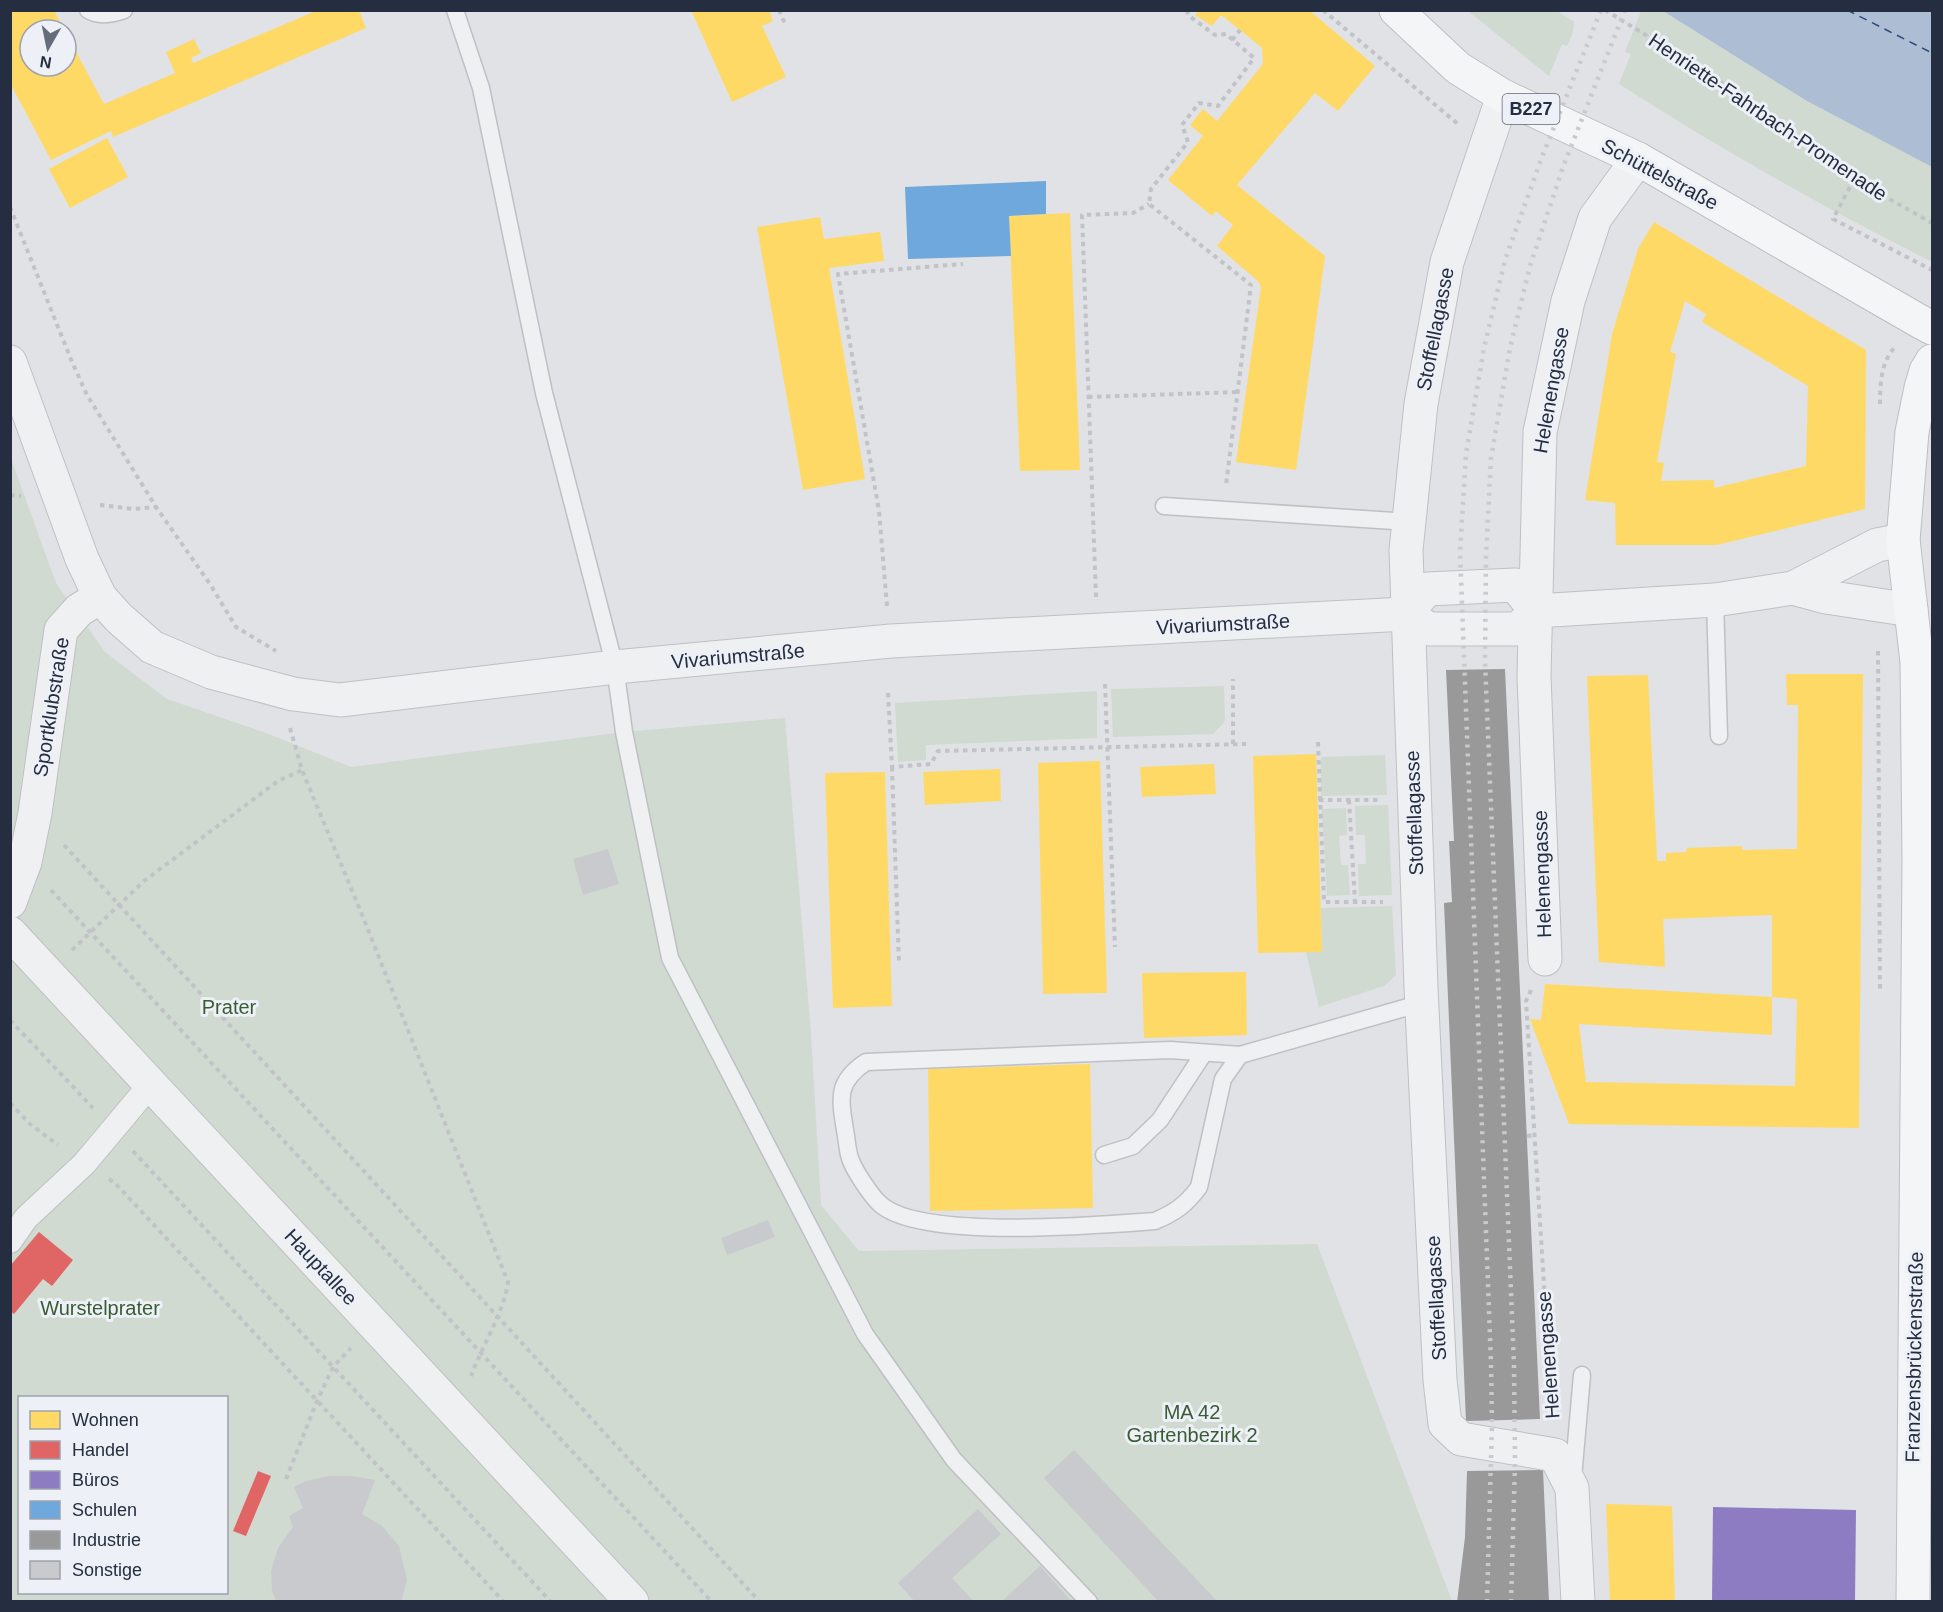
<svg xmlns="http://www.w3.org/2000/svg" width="1943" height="1612" font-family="Arial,sans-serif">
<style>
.green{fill:#d0dad0;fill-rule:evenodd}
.water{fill:#acbdd4}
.homes{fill:#ffd966;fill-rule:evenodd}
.shops{fill:#e06666}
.offices{fill:#8e7cc3}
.schools{fill:#6fa8dc}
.industry{fill:#999}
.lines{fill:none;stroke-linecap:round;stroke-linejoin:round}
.ferry{stroke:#2c4b77;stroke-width:1.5;stroke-dasharray:8 6;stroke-linecap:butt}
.building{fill:#c8cacd}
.service-casing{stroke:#bec0c3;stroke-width:19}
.pedestrian-casing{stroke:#bec0c3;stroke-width:26}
.minor-casing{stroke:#bec0c3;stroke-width:35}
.primary-casing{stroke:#bcbfc3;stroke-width:35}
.path{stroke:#c2c3c8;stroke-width:4;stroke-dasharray:4.5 4.5;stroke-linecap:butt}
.service{stroke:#eff0f2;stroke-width:16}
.pedestrian{stroke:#eff0f2;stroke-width:24}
.minor{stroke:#eff0f2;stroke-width:33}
.primary{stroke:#f4f5f6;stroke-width:33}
.rail{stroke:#c8cacd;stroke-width:4.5;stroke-dasharray:3 6;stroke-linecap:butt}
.labels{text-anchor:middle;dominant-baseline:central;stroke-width:6;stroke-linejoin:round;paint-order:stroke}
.shield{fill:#edf0f6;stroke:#616877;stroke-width:1.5}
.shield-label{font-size:18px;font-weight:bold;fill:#252e40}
.street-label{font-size:20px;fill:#252e40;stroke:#edf0f6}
.park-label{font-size:20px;fill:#385d32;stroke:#edf0f6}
</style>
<rect width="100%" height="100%" fill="#e0e2e5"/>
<g class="green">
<path d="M1468 11H1557L1574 22 1573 32 1567 46 1562 44 1549 76Z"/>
<path d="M1641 11H1663L1807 101 1932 167V262C1825 208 1720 149 1619 84L1631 54 1625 52Z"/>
<path d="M10 456 56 583 105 652 167 699 266 733 351 767 624 732 785 718 811 1034 821 1205 859 1251 1317 1244 1452 1601H11ZM20 1398H226V1592H20Z"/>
<path d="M1224 686 1225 721 1213 734 1113 737 1111 689Z"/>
<path d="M1097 691V738L926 745V760L898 762 895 703Z"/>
<path d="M1385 755 1387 795 1321 796V757Z"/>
<path d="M1388 805 1392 895 1359 896 1358 864H1366L1365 835H1356L1355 806Z"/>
<path d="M1346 808 1347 835 1339 836 1341 865H1348L1350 895 1327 896 1322 809Z"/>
<path d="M1392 906 1396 975 1384 986 1319 1007 1306 952H1322L1321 908Z"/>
</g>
<path class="water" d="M1663 11H1932V167L1807 101Z"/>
<g class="homes">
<path d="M10 10H54L64 30H30V66H66V33L104 104 175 73 166 52 194 39 201 53 191 58 193 63 318 10H359L366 28 113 137 111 131 51 160 10 83Z"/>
<path d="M691 10H769L773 21 762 26 786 77 732 102Z"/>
<path d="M1199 10H1309L1375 66 1338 111 1315 93 1237 185 1325 256 1296 470 1236 462 1261 287 1258 281 1217 246 1233 225 1216 211 1212 216 1168 180 1203 136 1190 125 1203 109 1217 121 1263 64 1262 48 1245 34 1221 15 1212 26 1195 15Z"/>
<path d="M107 138 128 177 70 208 49 169Z"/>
<path d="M1070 213 1080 470 1020 471 1009 216Z"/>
<path d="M820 217 824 239 880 232 884 261 829 268 865 479 803 490 757 227Z"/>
<path d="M1654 222 1866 350 1865 509 1717 545H1616L1615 503 1585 500 1612 334 1638 249ZM1685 301 1706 314 1702 322 1808 386 1806 466 1714 488V480L1661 481 1664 463 1657 462 1676 354 1670 352Z"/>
<path d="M1786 674H1863L1859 1128 1569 1124 1530 1019 1541 1020 1545 984 1772 997V915L1663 919 1665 967 1599 962 1587 676 1648 675 1657 861H1666V853L1686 852 1687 848 1742 846V850L1797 849 1798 705H1787ZM1772 997 1797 999 1795 1086 1586 1082 1579 1024 1772 1035Z"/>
<path d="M1316 754 1322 952 1258 953 1253 756Z"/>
<path d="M1100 761 1107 993 1043 994 1038 763Z"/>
<path d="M1214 764 1216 794 1142 797 1140 767Z"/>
<path d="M1000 769 1001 801 925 805 923 772Z"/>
<path d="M885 772 892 1006 833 1008 825 773Z"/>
<path d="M1246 972 1247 1035 1144 1038 1142 973Z"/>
<path d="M1090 1064 1093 1208 930 1211 928 1069Z"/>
<path d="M1606 1504 1672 1506 1675 1602H1610Z"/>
</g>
<g class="shops">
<path d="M39 1232 73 1260 52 1286 43 1279 14 1314 10 1311V1266Z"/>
<path d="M258 1471 271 1476 246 1536 233 1531Z"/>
</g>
<path class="offices" d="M1713 1507 1856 1510 1855 1602H1712Z"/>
<path class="schools" d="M1046 181V214L1009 216 1011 256 908 259 905 187Z"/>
<g class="industry">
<path d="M1505 669 1540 1419 1466 1421 1444 903 1452 902 1449 841H1454L1446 670Z"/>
<path d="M1543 1470 1549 1602H1457L1465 1537 1467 1471Z"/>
</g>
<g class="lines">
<path class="ferry" d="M1847 10 1932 53"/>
</g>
<g class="building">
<path d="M608 849 619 884 583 895 573 859Z"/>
<path d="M768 1220 775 1237 727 1255 721 1238Z"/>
<path d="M1074 1450 1218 1602H1159L1044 1478Z"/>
<path d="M329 1476H352L375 1480 362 1514 382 1526 399 1546 407 1580 401 1602H277L272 1591 271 1571 278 1548 293 1527 289 1516 303 1508 294 1487 306 1481Z"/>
<path d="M978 1509 1001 1534 952 1578 974 1602H915L898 1583Z"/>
<path d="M1040 1566 1072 1602H1001Z"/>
</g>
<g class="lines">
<defs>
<g id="service">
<path d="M88 10C99 17 113 14 124 10"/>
<path d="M455 10 481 88 544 393 615 667 624 732 670 958 865 1334 954 1460 1089 1602"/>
<path d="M1164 506 1410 522"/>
<path d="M1715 600 1719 736"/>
<path d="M1240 1055 1223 1079 1199 1187C1186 1205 1174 1213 1155 1221 1100 1225 917 1241 879 1203 870 1194 856 1173 851 1161 847 1152 847 1139 845 1130 840 1098 836 1082 866 1062L1170 1050 1240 1055 1422 1003"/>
<path d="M1104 1155 1133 1146 1160 1120 1204 1053"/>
<path d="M1573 1478 1582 1375"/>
</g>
<path id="pedestrian" d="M10 1241 26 1218 84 1164 151 1084"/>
<g id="minor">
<path d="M1503 96 1447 262 1421 404 1406 550 1421 988 1440 1380 1445 1424 1461 1439 1555 1455 1572 1488 1578 1602"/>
<path d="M10 362 82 559 100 597 119 618 152 647 211 672 293 694 340 700 615 667 891 641 1406 614 1429 629H1518L1536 611 1715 600 1793 588 1877 545 1903 540"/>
<path d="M1793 588 1826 597 1911 610"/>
<path d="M1406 614 1427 589 1515 585 1536 611"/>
<path d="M10 902 25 862 35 813 61 630 79 610 100 597"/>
<path d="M10 933 632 1602"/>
<path d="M1545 959 1534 676 1540 432 1568 301 1595 218 1638 159"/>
</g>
<g id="primary">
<path d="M1396 10 1458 68 1503 96 1638 159 1919 321 1932 328"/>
<path d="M1913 1602 1919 860 1917 662 1903 540 1912 432 1921 388 1926 371 1932 361"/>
</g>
</defs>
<use href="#service" class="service-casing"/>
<use href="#pedestrian" class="pedestrian-casing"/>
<use href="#minor" class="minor-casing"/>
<use href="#primary" class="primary-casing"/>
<g class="path">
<path d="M779 10 786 26"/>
<path d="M1187 10 1188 15 1215 35 1226 34 1254 58 1218 106 1199 103 1182 125 1188 142 1151 189 1149 204 1251 285 1226 485"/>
<path d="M1323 10 1458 124"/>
<path d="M1605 10 1711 75 1854 179 1932 223"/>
<path d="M1232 40 1240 30"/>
<path d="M1854 179 1833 219 1932 270"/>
<path d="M10 207 72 362 87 395 156 507 210 584 236 627 276 651"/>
<path d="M1088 397 1238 392"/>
<path d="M1880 404C1880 384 1881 361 1896 346"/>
<path d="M10 495 21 496"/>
<path d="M100 505 134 509 156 507"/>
<path d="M1096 597 1082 215 1133 213 1149 204"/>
<path d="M887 606 879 511 838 274 963 264"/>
<path d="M1878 651 1880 992"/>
<path d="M1105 684 1115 947"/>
<path d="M888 693 892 767 931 764 938 751 1246 744"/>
<path d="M290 728 302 770 365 922 508 1282C504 1312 482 1346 471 1376"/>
<path d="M1318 742 1324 902H1383"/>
<path d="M1233 744V679"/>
<path d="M892 767 899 964"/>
<path d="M1319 800H1379"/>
<path d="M1349 800 1355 902"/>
<path d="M64 845 760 1602"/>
<path d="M51 890 712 1602"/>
<path d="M72 950 144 881 278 781 302 770"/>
<path d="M1531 990 1526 1001 1551 1395"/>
<path d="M10 1020 93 1108"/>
<path d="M10 1103 30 1124 58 1145"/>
<path d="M1527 1136 1535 1135"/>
<path d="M133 1151 551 1602"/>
<path d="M109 1179 115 1183 504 1602"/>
<path d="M286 1479 317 1401 333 1367 351 1348"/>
</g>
<use href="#service" class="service"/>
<use href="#pedestrian" class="pedestrian"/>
<use href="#minor" class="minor"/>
<use href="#primary" class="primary"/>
<g class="rail">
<path d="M1487 1602 1492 1424 1491 1363 1460 552 1466 454 1484 348 1505 260 1542 157 1601 10"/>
<path d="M1511 1602 1515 1464 1514 1365 1485 661 1486 557 1491 458 1510 348 1530 266 1563 167 1625 10"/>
</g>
</g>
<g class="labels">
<rect class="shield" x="1502.5" y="94" width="57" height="30" rx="4.5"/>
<g class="shield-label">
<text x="1531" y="109">B227</text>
</g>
<g class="street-label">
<text transform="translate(1768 117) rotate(34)">Henriette-Fahrbach-Promenade</text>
<text transform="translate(1660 174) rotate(28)">Schüttelstraße</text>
<text transform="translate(1435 329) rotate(-79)">Stoffellagasse</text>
<text transform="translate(1551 390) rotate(-80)">Helenengasse</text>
<text transform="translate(1223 624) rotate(-3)">Vivariumstraße</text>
<text transform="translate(738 656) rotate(-5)">Vivariumstraße</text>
<text transform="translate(51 707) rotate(-81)">Sportklubstraße</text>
<text transform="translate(1414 813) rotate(-92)">Stoffellagasse</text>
<text transform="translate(1542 874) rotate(-92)">Helenengasse</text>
<text transform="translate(321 1267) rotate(47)">Hauptallee</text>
<text transform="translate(1436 1298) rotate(-93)">Stoffellagasse</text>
<text transform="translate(1548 1355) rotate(-94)">Helenengasse</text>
<text transform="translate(1914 1357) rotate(-89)">Franzensbrückenstraße</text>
</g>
<g class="park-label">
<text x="229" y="1007">Prater</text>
<text x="100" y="1308">Wurstelprater</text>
<text x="1192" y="1412">MA 42<tspan x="1192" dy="23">Gartenbezirk 2</tspan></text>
</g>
</g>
<rect width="1943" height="1612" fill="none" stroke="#252e40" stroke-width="24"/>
<rect x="18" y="1396" width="210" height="198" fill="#edf0f6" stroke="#9da2ad" stroke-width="1.5"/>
<rect x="30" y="1411" width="30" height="18" fill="#ffd966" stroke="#9da2ad" stroke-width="1.5"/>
<text x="72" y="1426" font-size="18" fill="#252e40">Wohnen</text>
<rect x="30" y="1441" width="30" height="18" fill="#e06666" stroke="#9da2ad" stroke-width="1.5"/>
<text x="72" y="1456" font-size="18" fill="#252e40">Handel</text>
<rect x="30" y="1471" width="30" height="18" fill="#8e7cc3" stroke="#9da2ad" stroke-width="1.5"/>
<text x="72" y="1486" font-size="18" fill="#252e40">Büros</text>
<rect x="30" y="1501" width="30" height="18" fill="#6fa8dc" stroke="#9da2ad" stroke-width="1.5"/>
<text x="72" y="1516" font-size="18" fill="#252e40">Schulen</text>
<rect x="30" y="1531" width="30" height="18" fill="#999999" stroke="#9da2ad" stroke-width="1.5"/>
<text x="72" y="1546" font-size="18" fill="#252e40">Industrie</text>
<rect x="30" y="1561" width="30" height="18" fill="#c8cacd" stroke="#9da2ad" stroke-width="1.5"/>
<text x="72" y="1576" font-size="18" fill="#252e40">Sonstige</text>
<g transform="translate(48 48) rotate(189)"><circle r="28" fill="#edf0f6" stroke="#9da2ad" stroke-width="1.5"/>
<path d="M0-4.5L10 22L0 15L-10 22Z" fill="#666d7a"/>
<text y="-9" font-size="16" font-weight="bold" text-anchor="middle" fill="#252e40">N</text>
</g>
</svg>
